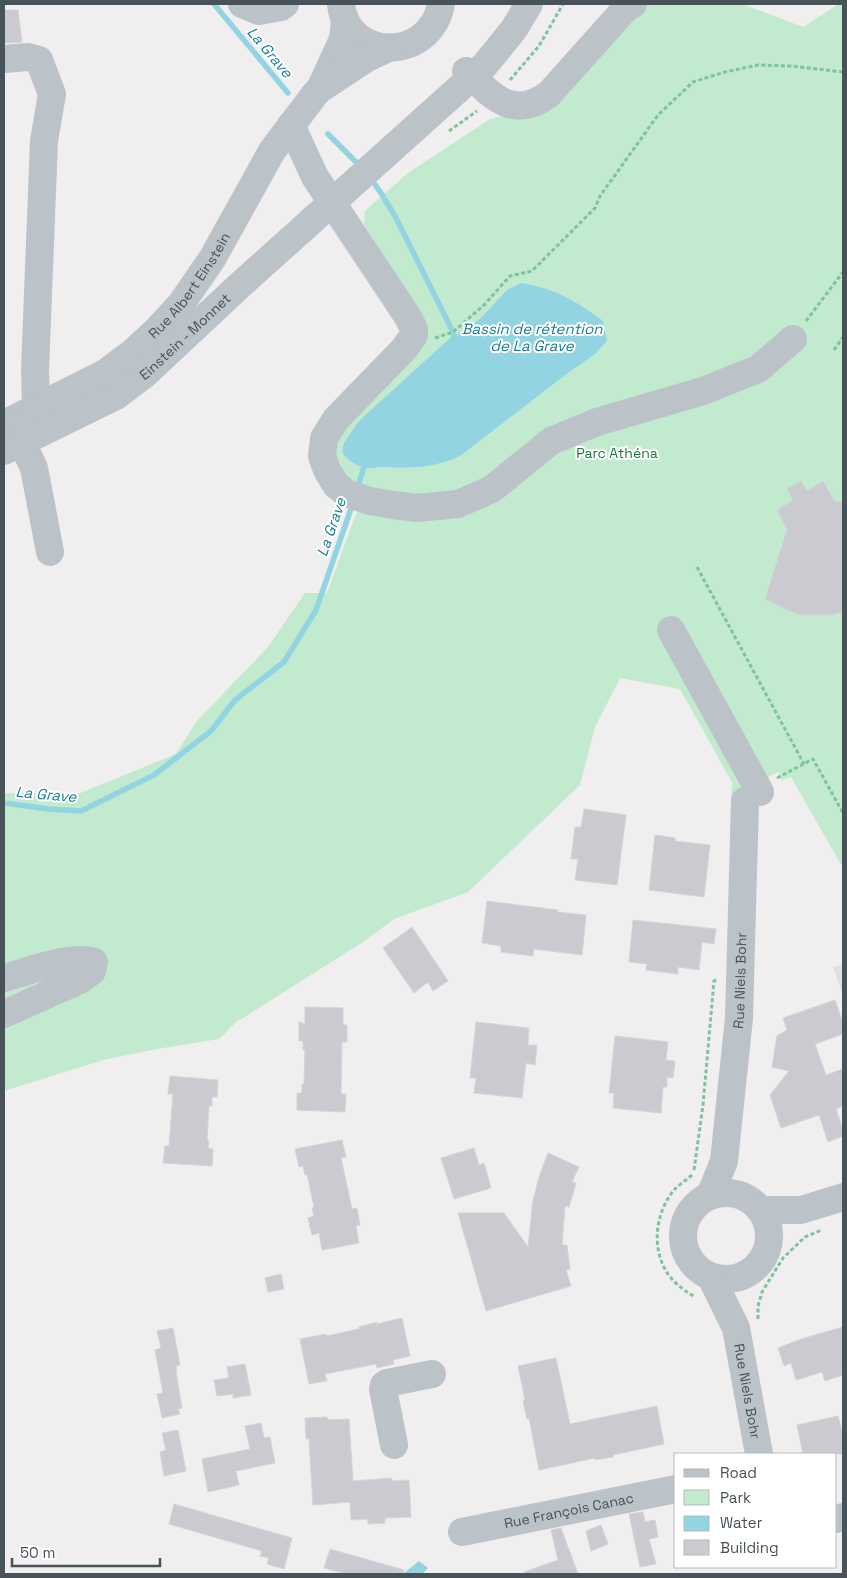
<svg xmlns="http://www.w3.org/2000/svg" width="847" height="1578" font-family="'Space Grotesk',sans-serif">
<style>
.education{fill:#e1dfdf}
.green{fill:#c1eacf}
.water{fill:#92d4e2}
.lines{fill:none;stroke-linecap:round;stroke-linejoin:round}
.stream{stroke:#92d4e2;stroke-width:5.5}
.building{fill:#c9cbd0;stroke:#d3d5d9}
.path{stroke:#7dc49e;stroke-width:3;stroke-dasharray:4 2.5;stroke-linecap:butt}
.minor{stroke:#bbc3c9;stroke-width:28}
.labels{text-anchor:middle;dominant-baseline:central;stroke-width:4;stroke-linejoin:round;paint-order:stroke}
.street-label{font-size:14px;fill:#485259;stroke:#fff}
.park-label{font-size:14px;fill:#217347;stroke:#fff}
.water-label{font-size:15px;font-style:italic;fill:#1a7d92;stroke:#fff}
</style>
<rect width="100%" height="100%" fill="#f0eeee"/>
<path class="education" d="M843 964V996L833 967Z"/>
<path class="green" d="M648 4H742L803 27 839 4H843V868L791 777 782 780 778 772 731 797 732 782 680 689 620 678 595 727 580 785 468 892 394 919 363 942 240 1020 239 1019 219 1039 157 1049 103 1060 4 1091V793L78 794 176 754 196 722 268 647 305 593H327L353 522 369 486 347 479 326 446 420 315 364 224 365 211 408 173 490 119 507 115Z"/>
<g class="water">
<path d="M521 283C554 288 576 301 603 321L607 341 594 355 569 372 460 456C431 469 411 468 379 467 366 471 349 464 342 452L344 443 359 421 449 339 468 328 481 318 507 290Z"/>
<path d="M419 1561 428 1568 422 1574H403Z"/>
</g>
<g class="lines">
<g class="stream">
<path d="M214 4 288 93"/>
<path d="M328 134 360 166"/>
<path d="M371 179 381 193 396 218 453 332 454 344"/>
<path d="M357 489 364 467 370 462"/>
<path d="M4 803 48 809 81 811 154 775 211 731 235 700 284 662 316 610 353 503"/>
</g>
</g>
<g class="building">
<path d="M4 10H18L22 42 4 43Z"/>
<path d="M801 481 807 491 823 481 835 501 843 502V612L830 615H801L787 610 765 599 787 529 777 510 793 500 787 489Z"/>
<path d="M584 809 626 815 617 885 575 880 578 859H571L575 827H581Z"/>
<path d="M655 835 675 838V841L710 845 704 897 649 890Z"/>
<path d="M487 901 558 910 557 912 586 915 582 955 534 949 533 956 501 952V946L482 943Z"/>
<path d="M633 920 716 929 714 944 702 942 699 970 678 967V974L646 970 647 964 629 962Z"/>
<path d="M412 927 448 981 433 991 428 982 414 993 383 948Z"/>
<path d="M835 1000 843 1023V1034L815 1044 826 1075 843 1069V1106L836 1109 843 1130V1136L828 1142 819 1115 781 1128 770 1095 789 1071 772 1067 777 1036 787 1030 783 1018Z"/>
<path d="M305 1007 343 1008V1025H347V1042H342L341 1094H346L345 1112 297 1110V1093H302V1084H304L305 1050H303V1041H299V1022L305 1024Z"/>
<path d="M476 1022 529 1028 528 1045H537L535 1065 526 1063 522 1098 474 1093 476 1078H470Z"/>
<path d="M615 1036 668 1042 666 1060 675 1061 673 1078 667 1077V1087H663L661 1113 613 1108 614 1093H609Z"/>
<path d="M170 1076 218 1080 217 1097H212V1106H209L207 1140H209L208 1148 213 1149 212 1166 163 1163 165 1146H169L173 1094H168Z"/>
<path d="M342 1140 346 1157 341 1158 352 1209 357 1208 360 1225 356 1226 359 1243 322 1250 319 1233 312 1235 308 1218 314 1216 312 1208 314 1207 307 1174 305 1175 303 1166 299 1167 295 1149Z"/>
<path d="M474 1148 479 1165 484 1163 491 1188 454 1199 441 1158Z"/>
<path d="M548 1153 579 1167 572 1182 576 1183 569 1207 565 1206 562 1245H567L570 1269 566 1270 571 1286 486 1311 458 1213H504L528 1247 533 1200 540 1174Z"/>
<path d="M281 1274 284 1289 268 1292 265 1278Z"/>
<path d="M402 1318 410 1356 393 1360 394 1364 377 1368 376 1364 325 1374 327 1381 309 1384 300 1339 326 1334V1336L359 1329V1327L377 1322V1324Z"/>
<path d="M843 1327V1375L825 1381 822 1372 796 1380 791 1363 784 1366 778 1348 801 1339Z"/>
<path d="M173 1328 180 1365 176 1366 177 1372H176L182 1408 178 1409 180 1414 162 1418 157 1394 163 1393 155 1350 161 1348 157 1331Z"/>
<path d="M556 1358 570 1424 657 1406 664 1444 613 1455V1457L595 1460V1458L539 1470 529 1418 527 1419 523 1401 525 1400 518 1366Z"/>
<path d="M245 1364 251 1395 233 1398V1394L217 1396 214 1380 229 1378 227 1367Z"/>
<path d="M838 1416 843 1434V1454H803L797 1425Z"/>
<path d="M327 1417 328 1420 349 1419 353 1481 392 1478V1481L409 1480 411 1517 385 1518V1523L368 1524V1519L351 1520 350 1502 313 1505 309 1439H306L305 1418Z"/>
<path d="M261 1423 264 1438 270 1437 275 1463 236 1471 239 1485 208 1492 202 1459 250 1449 245 1426Z"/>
<path d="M178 1430 186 1471 164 1476 160 1452 166 1450 162 1433Z"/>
<path d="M174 1504 292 1538 284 1569 267 1564 269 1558 260 1556 262 1551 169 1524Z"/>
<path d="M643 1512 645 1522 655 1520 658 1537 649 1539 656 1564 640 1567 629 1514Z"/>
<path d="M601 1525 608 1544 591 1551 586 1531Z"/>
<path d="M561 1528 578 1574H524V1572L558 1560 551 1530Z"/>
<path d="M330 1549 404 1570 403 1574H346L324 1568Z"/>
</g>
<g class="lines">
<g class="path">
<path d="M510 80 539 46 563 4"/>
<path d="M449 131 477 111"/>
<path d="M806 321 843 272"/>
<path d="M435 338 453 332 484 305 510 276 532 271 595 208 600 196 658 115 693 82 725 72 758 65 791 66 843 72"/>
<path d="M834 350 843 337"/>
<path d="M697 567 804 764"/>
<path d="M777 778 813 759 843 813"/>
<path d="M694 1170 703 1105 714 981 718 979"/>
<path d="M692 1175C686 1180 679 1185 674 1190 655 1213 651 1249 668 1274 675 1284 685 1291 695 1297"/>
<path d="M758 1319V1306L762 1292 783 1258 805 1237 822 1230"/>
</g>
<g class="minor">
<path d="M242 4 259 11 281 7 285 4"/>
<path d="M341 4C347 61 430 63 441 4"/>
<path d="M4 59 28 57 39 60 52 94 44 141 35 370 36 408"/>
<path d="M466 71C492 96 513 121 549 94L626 8 633 4"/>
<path d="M320 89 343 39 345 21"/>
<path d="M291 125 315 177 408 317 414 329V335L404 349 336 419 324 438 322 456 327 470 336 485 346 493 370 501 393 505 417 508 458 504 492 489 551 441 597 422 703 391 758 369 793 339"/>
<path id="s1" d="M4 424 105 373 132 353 157 330 181 304 212 259 272 151 315 94 320 89 367 58 388 48"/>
<path d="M14 426 34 468 50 552"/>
<path id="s2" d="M4 451 116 396 145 374 239 286 484 66 514 29 529 4"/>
<path d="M671 630 760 792"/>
<path d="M4 978C27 972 72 954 94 962L92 971 80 980 4 1014"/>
<circle cx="726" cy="1236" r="43"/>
<path id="s3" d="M710 1196 724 1161 739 1018 745 801"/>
<path d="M761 1210H801L843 1197"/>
<path id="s4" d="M711 1277 736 1328 759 1454"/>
<path d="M394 1445 383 1389 384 1385 387 1383 432 1374"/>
<path d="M836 1519 843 1517"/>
<path id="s5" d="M462 1532 676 1489"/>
</g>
</g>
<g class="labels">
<g class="street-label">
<text stroke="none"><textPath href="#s1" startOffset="236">Rue Albert Einstein</textPath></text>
<text stroke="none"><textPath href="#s2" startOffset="216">Einstein - Monnet</textPath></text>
<text stroke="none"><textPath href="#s3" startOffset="219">Rue Niels Bohr</textPath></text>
<text stroke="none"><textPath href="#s4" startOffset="121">Rue Niels Bohr</textPath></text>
<text stroke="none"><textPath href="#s5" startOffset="109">Rue François Canac</textPath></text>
</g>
<g class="park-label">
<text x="617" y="453">Parc Athéna</text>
</g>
<g class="water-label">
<text transform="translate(270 52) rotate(50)">La Grave</text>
<text x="532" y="328">Bassin de rétention<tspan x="532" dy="17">de La Grave</tspan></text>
<text transform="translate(331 527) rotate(-71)">La Grave</text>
<text transform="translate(46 794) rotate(5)">La Grave</text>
</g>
</g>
<rect width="847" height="1578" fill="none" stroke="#485259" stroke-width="10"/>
<rect x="674" y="1453" width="162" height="115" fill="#ffffff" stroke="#b6babd"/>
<rect x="684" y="1469" width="25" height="8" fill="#bbc3c9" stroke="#b6babd"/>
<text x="720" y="1478" font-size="15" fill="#485259">Road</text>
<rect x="684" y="1490" width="25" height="15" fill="#c1eacf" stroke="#b6babd"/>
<text x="720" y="1503" font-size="15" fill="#485259">Park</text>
<rect x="684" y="1516" width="25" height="15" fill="#92d4e2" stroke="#b6babd"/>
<text x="720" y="1528" font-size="15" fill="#485259">Water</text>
<rect x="684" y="1540" width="25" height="15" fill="#c9cbd0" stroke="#b6babd"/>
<text x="720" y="1553" font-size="15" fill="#485259">Building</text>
<path d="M12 1558v8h148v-8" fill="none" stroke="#485259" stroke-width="2.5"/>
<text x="20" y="1558" font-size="15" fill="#485259" stroke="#ffffff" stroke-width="4" paint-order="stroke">50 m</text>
</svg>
